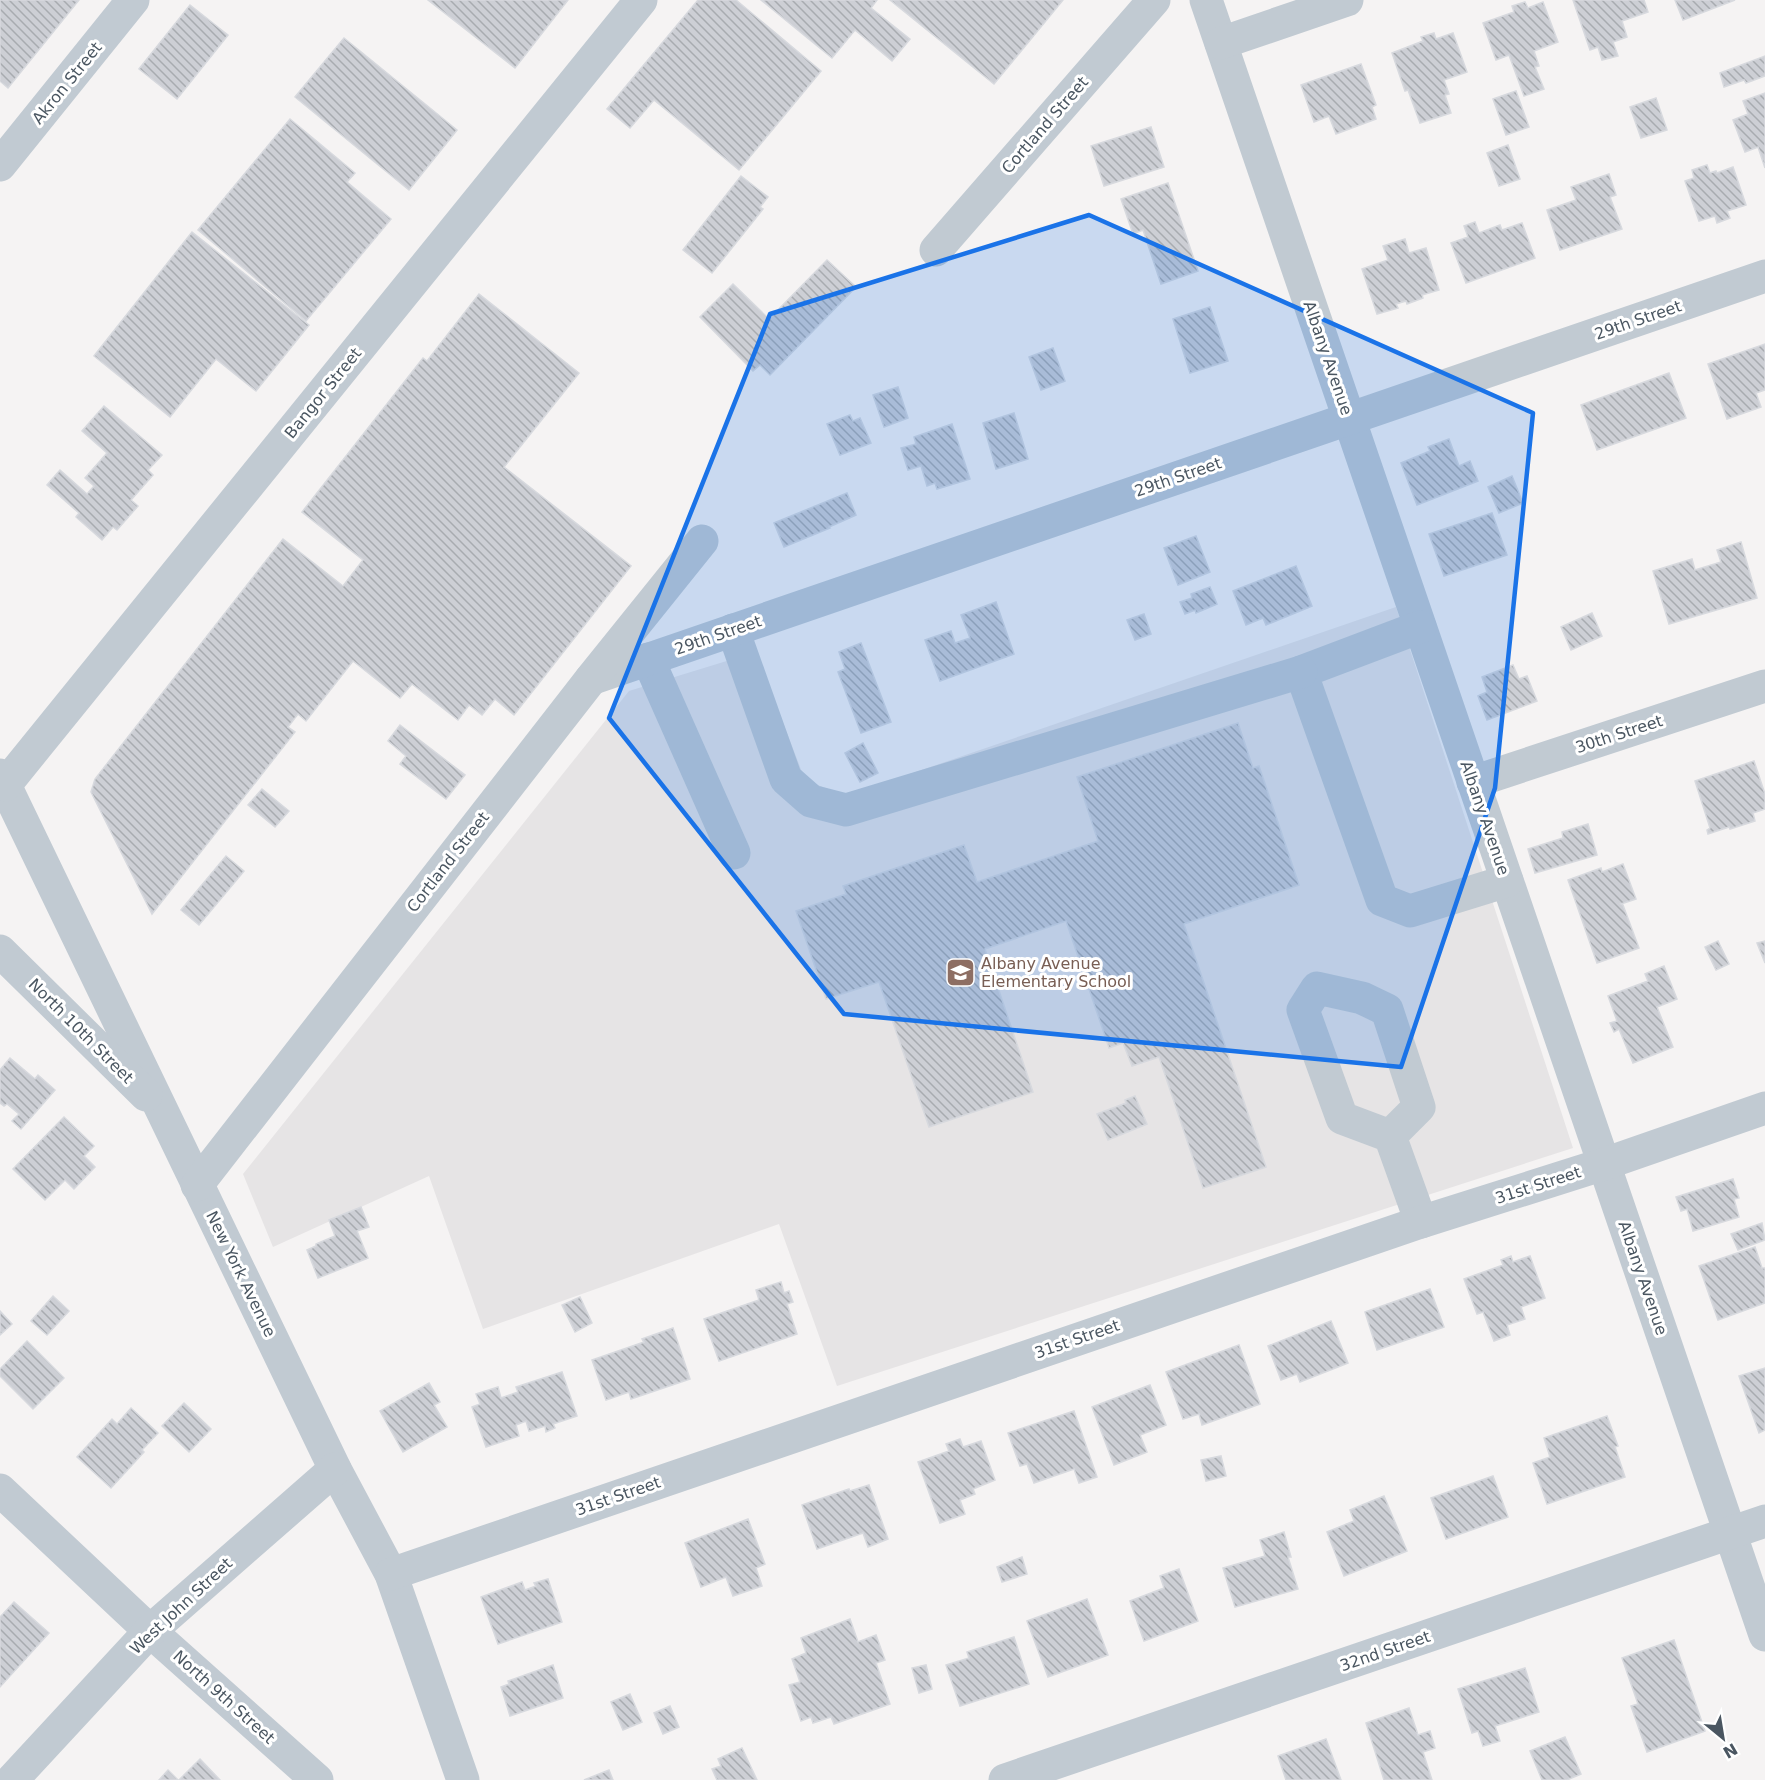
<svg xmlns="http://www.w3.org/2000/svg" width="1765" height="1780" font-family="'DejaVu Sans',sans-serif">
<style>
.education{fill:#e6e4e5}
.building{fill:url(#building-back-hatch);stroke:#d7d9de;stroke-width:1.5}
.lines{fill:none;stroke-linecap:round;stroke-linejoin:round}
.minor{stroke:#c1cad2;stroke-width:33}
.marked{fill:#1a73e8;fill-opacity:0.2;stroke:#1a73e8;stroke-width:4.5;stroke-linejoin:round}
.labels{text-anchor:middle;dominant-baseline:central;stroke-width:6;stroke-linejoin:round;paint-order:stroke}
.street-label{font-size:16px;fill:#4a5661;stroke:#fff}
.education-label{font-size:16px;fill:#785e54;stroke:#fff;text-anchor:start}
</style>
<defs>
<pattern id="building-back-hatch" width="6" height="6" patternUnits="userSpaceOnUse" patternTransform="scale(1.5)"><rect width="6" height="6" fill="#cdcfd5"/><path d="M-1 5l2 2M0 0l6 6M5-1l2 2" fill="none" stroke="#a8abb0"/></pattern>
</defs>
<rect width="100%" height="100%" fill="#f5f3f3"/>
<path class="education" d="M1396 607 1573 1148 837 1386 779 1224 483 1329 429 1176 273 1247 243 1174 629 691 756 652 805 780 846 796Z"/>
<g class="building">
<path d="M0 0H79L8 88 0 81Z"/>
<path d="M428 0H568L515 68Z"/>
<path d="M698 0H736L821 71 739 170 654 100 630 128 607 109Z"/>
<path d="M761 0H877L871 8 910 39 892 61 855 30 832 58Z"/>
<path d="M890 0H1063L994 84Z"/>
<path d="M1573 0H1644L1648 12 1622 21 1627 37 1613 42 1618 56 1602 60 1598 47 1590 50Z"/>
<path d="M1675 0H1735L1683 20Z"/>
<path d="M1525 2 1528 8 1543 2 1558 42 1534 51 1539 66 1535 67 1544 89 1524 96 1509 55 1496 60 1483 23 1514 12 1512 6Z"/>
<path d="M190 5 228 35 177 99 139 69Z"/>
<path d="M1434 33 1436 39 1453 33 1467 72 1444 80 1449 94 1445 95 1451 113 1420 123 1408 90 1405 91 1392 53 1423 41 1421 37Z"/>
<path d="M344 38 457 130 409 190 295 97Z"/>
<path d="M1765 56V76L1746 83 1744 80 1724 87 1720 73Z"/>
<path d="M1361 64 1376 105 1372 107 1376 119 1336 134 1329 116 1314 122 1301 85Z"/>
<path d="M1516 91 1529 127 1506 135 1493 99Z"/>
<path d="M1765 93V168L1758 147 1745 152 1733 120 1748 114 1743 101Z"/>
<path d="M1656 98 1667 130 1641 138 1630 107Z"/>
<path d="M290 119 355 173 347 182 391 219 306 321 198 230Z"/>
<path d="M1151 127 1164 167 1104 186 1091 146Z"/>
<path d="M1508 145 1520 179 1499 186 1487 153Z"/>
<path d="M1707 165 1710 173 1716 171 1717 173 1733 167 1746 205 1727 211 1730 218 1717 223 1715 216 1699 221 1685 181 1694 178 1692 170Z"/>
<path d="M1609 174 1616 195 1610 197 1622 229 1560 250 1547 210 1576 200 1571 187Z"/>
<path d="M741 176 768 197 760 207 763 209 712 273 683 250Z"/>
<path d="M1168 183 1198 271 1161 284 1143 230 1133 234 1121 199Z"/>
<path d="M1475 222 1479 233 1500 225 1502 230 1522 223 1535 258 1466 283 1451 243 1468 237 1464 226Z"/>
<path d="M192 232 309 325 256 391 216 359 170 417 94 356Z"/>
<path d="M1405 239 1409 253 1426 248 1439 290 1422 295 1423 298 1407 304 1406 301 1396 304 1398 308 1377 314 1362 269 1388 260 1383 246Z"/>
<path d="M827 260 856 287 770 375 760 365 753 371 700 317 733 284 769 319Z"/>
<path d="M479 294 579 373 504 467 631 566 514 715 495 699 482 715 469 705 458 720 412 684 400 698 353 661 306 721 298 714 288 727 295 732 152 914 91 792 95 779 283 539 343 586 363 560 302 512 423 358 427 361Z"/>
<path d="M1210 307 1228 361 1190 373 1173 319Z"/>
<path d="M1765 344V390L1756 393 1761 407 1727 419 1708 364Z"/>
<path d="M1053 348 1065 381 1041 390 1029 357Z"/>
<path d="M1669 373 1686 418 1597 450 1581 405Z"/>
<path d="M898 387 908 418 884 427 873 395Z"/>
<path d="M104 406 162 455 148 470 153 475 131 500 138 506 117 530 113 527 102 540 76 517 79 513 47 485 60 470 87 494 94 486 85 478 107 453 82 431Z"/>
<path d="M1014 413 1028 459 996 469 983 423Z"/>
<path d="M850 415 853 421 860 418 871 443 840 455 827 424Z"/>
<path d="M952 424 970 479 937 489 935 483 927 486 921 466 908 470 901 448 916 444 914 437Z"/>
<path d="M1449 439 1459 466 1470 461 1478 481 1417 505 1401 463 1430 451 1428 447Z"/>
<path d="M1512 476 1523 503 1499 513 1488 487Z"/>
<path d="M847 493 856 515 829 527 830 528 784 547 774 523Z"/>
<path d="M1492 513 1507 555 1444 576 1429 534Z"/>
<path d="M1196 536 1210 572 1178 585 1164 548Z"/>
<path d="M1741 542 1757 598 1669 624 1653 571 1692 559 1695 570 1721 562 1717 550Z"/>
<path d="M1296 566 1312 606 1266 625 1263 618 1246 625 1233 591Z"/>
<path d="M1210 587 1217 604 1196 613 1195 610 1185 614 1180 602 1192 598 1191 594Z"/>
<path d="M996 602 1014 654 940 681 925 640 951 631 955 643 970 638 961 615Z"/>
<path d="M1592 613 1602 636 1571 650 1561 627Z"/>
<path d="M1144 614 1151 634 1135 640 1127 620Z"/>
<path d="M861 643 891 722 861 733 838 672 845 669 839 652Z"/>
<path d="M1513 665 1519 679 1527 676 1537 701 1487 720 1478 696 1487 692 1482 677Z"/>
<path d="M1238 723 1253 768 1259 766 1299 885 1184 924 1266 1167 1203 1188 1159 1057 1132 1066 1123 1043 1109 1048 1066 921 985 949 1033 1092 929 1127 879 982 826 999 796 911 846 894 843 886 964 845 977 882 1098 841 1077 777Z"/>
<path d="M400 725 465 775 446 799 400 764 406 756 388 741Z"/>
<path d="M863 743 878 773 860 782 845 753Z"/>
<path d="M1754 761 1765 794V809L1753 813 1755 821 1730 829 1729 827 1708 834 1707 830 1710 828 1695 781Z"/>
<path d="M262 789 289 811 275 827 248 805Z"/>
<path d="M1588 824 1597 855 1535 873 1528 849 1563 838 1562 832Z"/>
<path d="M226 856 244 871 199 925 181 910Z"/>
<path d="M1623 864 1636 899 1621 904 1623 905 1639 948 1597 963 1568 880 1601 868 1602 872Z"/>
<path d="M1718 941 1729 964 1716 970 1705 947Z"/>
<path d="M1765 941V963L1757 943Z"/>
<path d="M1664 966 1677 999 1657 1007 1673 1047 1633 1063 1619 1029 1614 1032 1610 1023 1617 1021 1608 996 1648 981 1645 974Z"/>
<path d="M10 1058 35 1079 38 1075 55 1090 21 1129 12 1121 19 1114 7 1104 4 1106 0 1103V1070Z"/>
<path d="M1135 1096 1147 1124 1108 1140 1097 1114 1126 1103 1125 1100Z"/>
<path d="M64 1117 94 1146 84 1156 95 1167 74 1189 65 1180 45 1200 13 1169Z"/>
<path d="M1733 1179 1739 1198 1734 1199 1739 1217 1693 1231 1687 1209 1681 1211 1676 1197Z"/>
<path d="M361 1207 369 1227 357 1231 368 1258 318 1278 307 1250 316 1246V1244L335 1236 329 1220Z"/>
<path d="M1762 1223 1765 1240 1738 1250 1731 1234Z"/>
<path d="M1755 1247 1762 1268H1765V1303L1718 1320 1699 1266Z"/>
<path d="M1511 1256 1513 1262 1530 1256 1545 1298 1521 1307 1525 1319 1507 1325 1510 1335 1494 1341 1483 1312 1477 1314 1464 1279 1503 1265 1501 1260Z"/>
<path d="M781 1282 784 1293 789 1291 793 1302 787 1304 797 1334 719 1361 704 1319 759 1300 756 1290Z"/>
<path d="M1430 1289 1444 1327 1377 1350 1365 1312Z"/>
<path d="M53 1296 69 1311 47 1335 31 1321Z"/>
<path d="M580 1297 592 1323 575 1332 562 1305Z"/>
<path d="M0 1311 12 1324 0 1335Z"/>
<path d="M1331 1321 1348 1363 1300 1382 1297 1374 1281 1380 1268 1346Z"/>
<path d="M673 1328 690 1379 631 1399 629 1392 606 1400 592 1360 644 1342 642 1339Z"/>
<path d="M27 1341 64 1378 33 1409 0 1376V1369Z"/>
<path d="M1239 1345 1260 1404 1202 1425 1199 1414 1183 1419 1166 1372Z"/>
<path d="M1765 1368V1430L1759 1433 1739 1376Z"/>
<path d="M562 1372 577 1416 553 1424 555 1428 546 1432 545 1426 529 1431 526 1421 516 1425 519 1436 486 1447 472 1407 480 1404 476 1394 498 1387 501 1398 518 1392 516 1387Z"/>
<path d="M429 1383 440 1402 434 1405 447 1427 403 1452 380 1411Z"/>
<path d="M1150 1385 1166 1425 1140 1435 1147 1452 1114 1465 1092 1407Z"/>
<path d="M184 1403 211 1429 189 1452 162 1426Z"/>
<path d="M131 1408 158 1433 142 1450 144 1452 111 1488 77 1457 112 1419 117 1424Z"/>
<path d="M1074 1411 1097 1477 1079 1483 1074 1469 1034 1483 1027 1464 1020 1466 1008 1433Z"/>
<path d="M1607 1416 1618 1446 1615 1447 1625 1477 1547 1504 1533 1463 1550 1457 1544 1438Z"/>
<path d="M960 1439 963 1447 981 1441 995 1480 973 1489 975 1494 960 1500 965 1514 940 1523 918 1462 949 1451 946 1444Z"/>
<path d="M1221 1456 1226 1476 1206 1481 1201 1460Z"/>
<path d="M1493 1476 1508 1517 1446 1539 1431 1498Z"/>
<path d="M869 1485 888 1539 868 1547 863 1533 817 1549 802 1505 849 1489 850 1491Z"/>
<path d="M1384 1496 1407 1551 1344 1576 1327 1532 1354 1521 1350 1510Z"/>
<path d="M748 1519 765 1564 756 1568 762 1586 733 1596 726 1577 701 1587 685 1543Z"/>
<path d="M1284 1532 1291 1557H1288L1298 1589 1235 1607 1223 1568 1265 1556 1260 1540Z"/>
<path d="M1022 1557 1027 1574 1002 1582 997 1567Z"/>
<path d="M1179 1569 1198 1621 1144 1641 1130 1601 1164 1588 1160 1576Z"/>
<path d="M548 1579 562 1622 498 1644 481 1597 522 1582 525 1590 536 1586 534 1583Z"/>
<path d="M1087 1599 1108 1655 1048 1677 1027 1621Z"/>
<path d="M14 1602 49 1633 0 1687V1617Z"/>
<path d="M850 1619 858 1642 876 1635 885 1660 876 1663 890 1704 834 1724 831 1717 813 1723 811 1717 801 1721 789 1685 800 1682 792 1659 806 1653 801 1638Z"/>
<path d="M1014 1637 1029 1684 960 1706 946 1665 969 1658 967 1652Z"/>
<path d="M1674 1640 1705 1731 1647 1752 1631 1706 1638 1704 1622 1658Z"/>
<path d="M553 1665 563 1698 510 1716 501 1687 509 1684 508 1681Z"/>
<path d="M926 1665 932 1689 919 1693 912 1668Z"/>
<path d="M1525 1668 1539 1712 1495 1726 1500 1741 1483 1746 1478 1731 1472 1733 1458 1689Z"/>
<path d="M630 1694 642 1722 623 1730 611 1702Z"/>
<path d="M670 1706 679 1727 663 1734 654 1713Z"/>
<path d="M1409 1708 1418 1735 1430 1731 1435 1748 1423 1752 1432 1780H1384L1366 1723Z"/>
<path d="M1565 1737 1581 1774 1567 1780H1542L1530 1751Z"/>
<path d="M1326 1739 1341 1780H1286L1278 1756Z"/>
<path d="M742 1748 757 1780H717L712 1769 721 1766 718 1759Z"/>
<path d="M200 1759 220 1780H179Z"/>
<path d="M168 1770 178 1780H159Z"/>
<path d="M609 1770 613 1780H584Z"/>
</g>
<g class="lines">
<g class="minor">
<path d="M1206 0 1765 1635"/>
<path d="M1221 43 1347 0"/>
<path d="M0 165 133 0"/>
<path d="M936 250 1154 0"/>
<path d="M1420 627 1301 672 1382 900 1410 911 1507 881"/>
<path d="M733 630 786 779 811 801 846 810 1301 672"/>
<path d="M648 659 734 853"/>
<path d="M591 679 1765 276"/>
<path d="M0 775 335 1469 391 1574 463 1780"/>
<path d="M1473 782 1765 686"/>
<path d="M5 785 641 0"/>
<path d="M0 951 146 1095"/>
<path d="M1390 1136 1419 1107 1387 1010 1362 998 1317 988 1303 1010 1342 1118 1390 1136 1421 1222"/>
<path d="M197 1185 591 679 702 541"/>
<path d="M0 1490 150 1631 317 1780"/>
<path d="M391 1574 1421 1222 1604 1164 1765 1108"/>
<path d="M12 1780 150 1631 335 1469"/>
<path d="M1005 1780 1765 1521"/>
</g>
</g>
<path class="marked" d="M1089 215 1533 413 1495 788 1401 1067 844 1014 609 718 770 314Z"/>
<defs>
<symbol id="school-square" viewBox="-11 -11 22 22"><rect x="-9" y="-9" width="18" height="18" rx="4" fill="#8d6e63" stroke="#fff"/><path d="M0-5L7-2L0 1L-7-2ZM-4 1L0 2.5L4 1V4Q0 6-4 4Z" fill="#fff"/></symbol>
</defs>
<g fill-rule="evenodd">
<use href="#school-square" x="944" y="956" width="33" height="33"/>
</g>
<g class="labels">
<g class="street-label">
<text transform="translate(67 83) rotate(-51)">Akron Street</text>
<text transform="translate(1045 125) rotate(-49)">Cortland Street</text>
<text transform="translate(1638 320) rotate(-19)">29th Street</text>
<text transform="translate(1328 358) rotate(71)">Albany Avenue</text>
<text transform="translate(323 393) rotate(-51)">Bangor Street</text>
<text transform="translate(1178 477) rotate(-19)">29th Street</text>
<text transform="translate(718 635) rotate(-19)">29th Street</text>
<text transform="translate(1619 734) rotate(-18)">30th Street</text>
<text transform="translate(1485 818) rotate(71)">Albany Avenue</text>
<text transform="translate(448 862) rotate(-52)">Cortland Street</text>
<text transform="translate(81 1031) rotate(45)">North 10th Street</text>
<text transform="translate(1538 1185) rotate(-18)">31st Street</text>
<text transform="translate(241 1274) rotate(64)">New York Avenue</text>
<text transform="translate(1643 1278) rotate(71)">Albany Avenue</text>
<text transform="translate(1077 1339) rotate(-19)">31st Street</text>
<text transform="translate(618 1496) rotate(-19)">31st Street</text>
<text transform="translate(181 1606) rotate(-43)">West John Street</text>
<text transform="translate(1385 1651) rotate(-19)">32nd Street</text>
<text transform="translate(224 1697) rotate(42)">North 9th Street</text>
</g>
<g class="education-label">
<text x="981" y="963">Albany Avenue<tspan x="981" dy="18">Elementary School</tspan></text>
</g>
</g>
<g transform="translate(1723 1738) rotate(150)" stroke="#ffffff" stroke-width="4.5" paint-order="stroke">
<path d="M0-4.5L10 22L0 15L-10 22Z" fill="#4a5661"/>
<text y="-9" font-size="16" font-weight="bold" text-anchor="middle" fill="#4a5661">N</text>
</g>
</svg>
